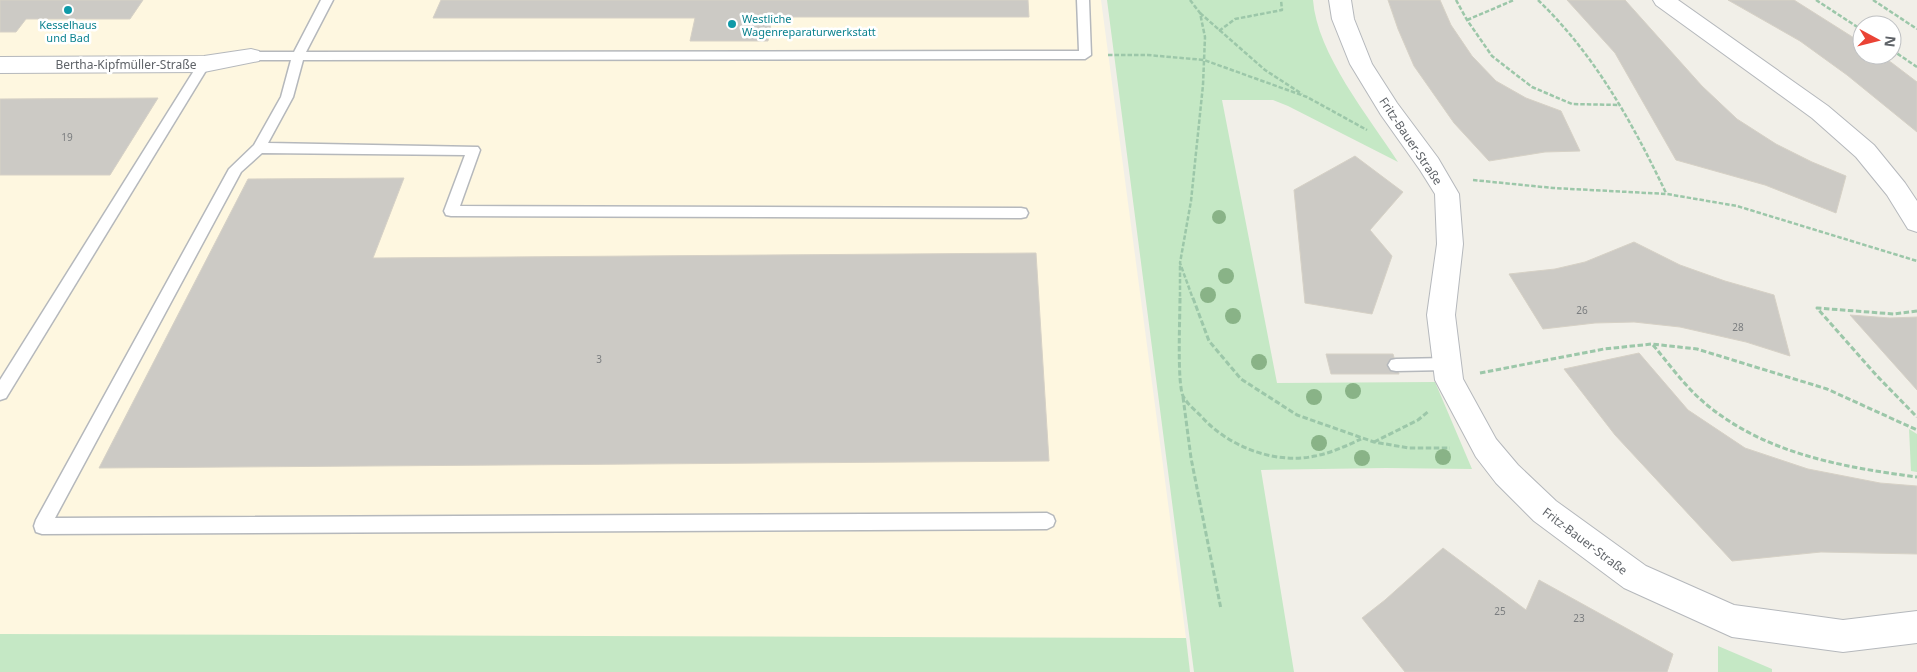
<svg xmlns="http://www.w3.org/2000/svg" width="1917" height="672" font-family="'Noto Sans',sans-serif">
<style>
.commercial{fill:#fef7e0}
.green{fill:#c5e8c5}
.building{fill:#cccac5;stroke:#d6d1c6}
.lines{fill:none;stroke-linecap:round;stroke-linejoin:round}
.service-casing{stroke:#b5b8bc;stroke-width:3}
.minor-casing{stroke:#b5b8bc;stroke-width:2}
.path-far1{stroke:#9cc7a9;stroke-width:2.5;stroke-dasharray:4.5 2;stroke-linecap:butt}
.path{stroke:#9cc7a9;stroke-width:3;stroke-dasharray:5.5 2.5;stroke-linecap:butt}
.service{fill:#fff;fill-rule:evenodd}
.minor{fill:#fff;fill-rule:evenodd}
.tree{fill:#89b387}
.culture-dot{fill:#0f9aa8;stroke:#fff;stroke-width:2}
.labels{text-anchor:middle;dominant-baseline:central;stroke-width:5;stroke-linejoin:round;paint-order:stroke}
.number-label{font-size:10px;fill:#7a7d7f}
.far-culture-label{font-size:11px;fill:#0d838f;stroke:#fff;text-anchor:start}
.street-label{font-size:12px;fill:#5f6368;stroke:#fff}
</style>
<rect width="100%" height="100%" fill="#f1efe8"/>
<path class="commercial" d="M0 0H1101L1186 638 0 636Z"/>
<g class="green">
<path d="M1107 0H1313C1317 54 1369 117 1398 162L1288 106 1273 100H1222L1277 383 1435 382 1472 469 1386 468 1261 470 1294 672H1194Z"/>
<path d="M1909 429 1917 434V472L1911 471Z"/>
<path d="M0 634 1186 638 1190 672H0Z"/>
<path d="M1718 646 1772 669V672H1718Z"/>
</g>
<g class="building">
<path d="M0 0H143L130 19H26L16 32H0Z"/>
<path d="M441 0H1028L1029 17H772L768 41H690L695 18H433Z"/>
<path d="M1388 0H1440L1451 25 1472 56 1496 81 1526 98 1561 111 1580 151 1545 152 1489 161 1454 123 1414 66 1398 29Z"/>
<path d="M1567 0H1625L1702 86 1737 119 1776 144 1812 162 1846 176 1836 213 1765 185 1676 160 1615 53Z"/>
<path d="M1728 0H1794L1862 43V55H1880L1892 63 1917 82V132L1847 75 1800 41Z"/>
<path d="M158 98 110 175H0V99Z"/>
<path d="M1355 156 1403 192 1370 230 1392 256 1372 314 1305 303 1294 190Z"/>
<path d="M404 178 373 258 1036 253 1049 461 99 468 248 179Z"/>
<path d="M1634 242 1680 265 1725 281 1774 295 1790 356 1746 342 1680 327 1634 322 1595 323 1543 329 1509 274 1555 269 1585 262Z"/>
<path d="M1850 315 1890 318 1917 317V390Z"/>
<path d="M1639 353 1688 410 1745 448 1808 469 1880 483 1917 486V554L1821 552 1732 561 1615 435 1564 369Z"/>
<path d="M1326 354H1393L1399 374H1331Z"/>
<path d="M1443 548 1526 610 1539 580 1673 654 1667 672H1405L1362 618 1385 600Z"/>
</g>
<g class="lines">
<defs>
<g id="service">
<path d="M321 0H333L306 52 1079 51 1077 0H1089L1091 55 1085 59 303 60 293 97 268 143 478 147 480 150 460 206 1021 208 1026 209 1028 213 1026 217 1021 218 451 216 446 215 444 211 465 155 262 153 241 172 55 518 1047 513 1053 516 1055 521 1053 526 1047 529 42 534 36 532 34 526 36 520 229 169 254 145 281 97 291 60H251L245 56 251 52H294Z"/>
<path d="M204 60 210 64 6 398 0 400V380L200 61Z"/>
<path d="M1447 358 1452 359 1455 364 1452 369 1447 370 1396 371 1391 370 1388 365 1391 360 1396 359Z"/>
</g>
<g id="minor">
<path d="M1329 0H1351L1354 19 1372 64 1397 103 1438 158 1459 194 1463 244 1455 315 1463 379 1496 439 1518 465 1556 501 1646 566 1734 605 1843 620 1917 611V643L1843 652 1732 637 1624 588 1534 521 1496 483 1476 457 1435 380 1427 315 1437 244 1435 194 1420 170 1381 115 1350 64 1332 19Z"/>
<path d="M1653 0H1678L1828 106 1874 145 1905 183 1917 201V232L1908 229 1887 195 1856 157 1812 118 1656 5Z"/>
<path d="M251 49 259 51 262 56 259 61 204 72 0 73V57L204 56Z"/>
</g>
</defs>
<use href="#service" class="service-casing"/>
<use href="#minor" class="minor-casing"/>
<g class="path-far1">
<path d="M1190 0 1200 13 1205 37 1203 85 1191 201 1180 263 1193 299"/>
<path d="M1456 0 1467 20 1492 56 1532 87 1572 104 1619 105"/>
<path d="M1538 0C1595 55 1632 122 1666 193"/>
<path d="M1816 0 1862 30"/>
<path d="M1873 0 1917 29"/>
<path d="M1200 13 1265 70 1302 94"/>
<path d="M1467 20 1514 0"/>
<path d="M1219 31 1235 19 1282 10 1281 0"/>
<path d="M1892 50 1917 67"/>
<path d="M1108 55H1148L1204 60 1307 97 1367 130"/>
<path d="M1473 180 1553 188 1667 194 1737 206 1917 261"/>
<path d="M1180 266V299"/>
</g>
<g class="path">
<path d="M1180 298C1180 316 1177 383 1183 396 1187 404 1196 411 1201 416 1227 446 1275 465 1315 456 1331 453 1346 446 1361 439"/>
<path d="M1193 298 1209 341 1241 379 1297 415 1374 442 1409 448H1450"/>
<path d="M1917 311 1894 314 1817 308 1877 376 1917 417"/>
<path d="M1653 345C1670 365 1686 388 1707 405 1767 454 1842 467 1917 477"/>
<path d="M1480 373 1604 349 1652 344 1697 349 1827 389 1917 430"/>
<path d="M1183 397 1191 458 1221 609"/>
<path d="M1374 442 1418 420 1429 411"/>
</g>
<use href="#service" class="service"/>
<use href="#minor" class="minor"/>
</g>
<g class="tree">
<circle cx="1219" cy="217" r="7"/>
<circle cx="1226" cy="276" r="8"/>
<circle cx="1208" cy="295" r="8"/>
<circle cx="1233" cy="316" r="8"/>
<circle cx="1259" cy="362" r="8"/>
<circle cx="1353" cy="391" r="8"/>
<circle cx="1314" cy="397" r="8"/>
<circle cx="1319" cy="443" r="8"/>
<circle cx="1443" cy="457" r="8"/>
<circle cx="1362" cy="458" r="8"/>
</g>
<g class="culture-dot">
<circle cx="68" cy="10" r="5"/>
<circle cx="732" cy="24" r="5"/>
</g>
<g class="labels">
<g class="number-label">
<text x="67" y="137">19</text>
<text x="1582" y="310">26</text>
<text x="1738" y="327">28</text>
<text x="599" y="359">3</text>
<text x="1500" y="611">25</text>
<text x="1579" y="618">23</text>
</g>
<g class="far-culture-label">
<text x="742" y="18">Westliche<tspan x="742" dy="13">Wagenreparaturwerkstatt</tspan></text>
<text x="68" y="24" text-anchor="middle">Kesselhaus<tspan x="68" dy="13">und Bad</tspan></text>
</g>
<g class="street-label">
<text x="126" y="64">Bertha-Kipfmüller-Straße</text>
<text transform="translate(1411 141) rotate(56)">Fritz-Bauer-Straße</text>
<text transform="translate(1585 541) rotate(37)">Fritz-Bauer-Straße</text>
</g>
</g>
<g transform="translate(1877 40) rotate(97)"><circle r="24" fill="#ffffff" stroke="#bfc1c3"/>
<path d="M0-4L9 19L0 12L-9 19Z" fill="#ea4335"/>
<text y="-8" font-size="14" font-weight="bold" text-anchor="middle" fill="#5f6368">N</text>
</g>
</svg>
